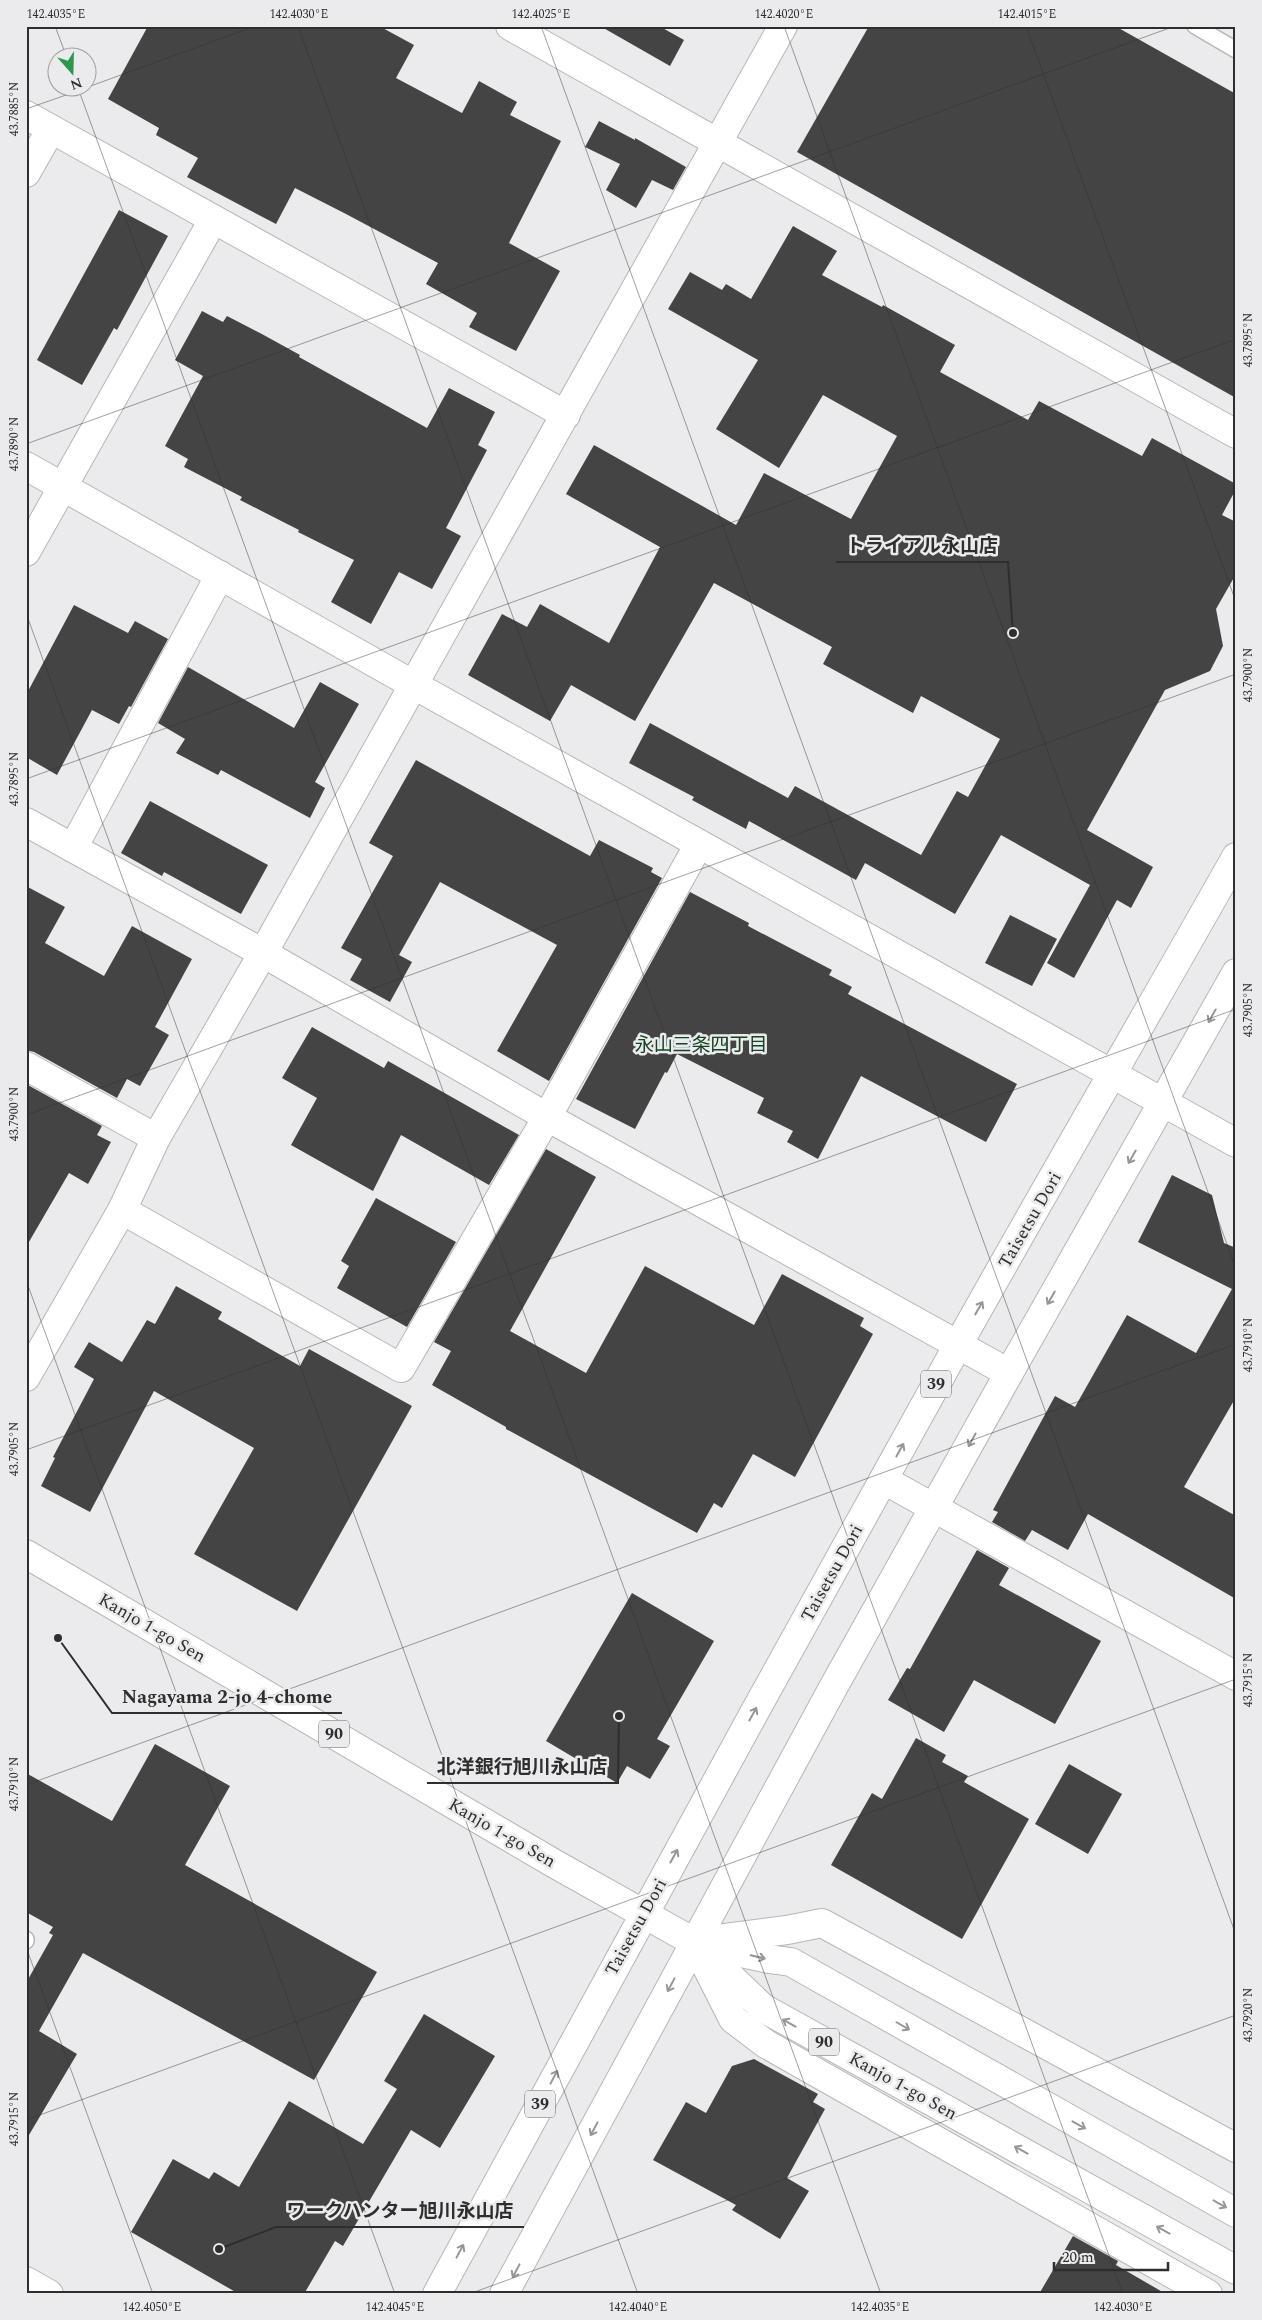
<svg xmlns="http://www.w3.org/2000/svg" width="1262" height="2320" font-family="Spectral,'Noto Sans JP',serif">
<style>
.building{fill:#454445}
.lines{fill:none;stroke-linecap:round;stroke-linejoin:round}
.service-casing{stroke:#b6b6b8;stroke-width:18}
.minor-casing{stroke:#b6b6b8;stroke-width:30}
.primary-casing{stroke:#b6b6b8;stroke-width:30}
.trunk-casing{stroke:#b6b6b8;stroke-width:30}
.service{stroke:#fff;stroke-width:15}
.minor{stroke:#fff;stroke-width:28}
.primary{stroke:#fff;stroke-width:28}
.trunk{stroke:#fff;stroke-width:28}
.oneway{stroke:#969697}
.ticks{fill:none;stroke:#2e2e2f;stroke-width:1;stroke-opacity:0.45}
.labels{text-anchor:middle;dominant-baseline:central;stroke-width:5;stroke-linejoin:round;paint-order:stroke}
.shield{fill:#ebebed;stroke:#676768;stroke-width:1}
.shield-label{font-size:16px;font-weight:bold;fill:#2e2e2f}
.street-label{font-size:18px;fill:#2e2e2f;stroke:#ebebed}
.neighbourhood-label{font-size:19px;fill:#134522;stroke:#ebebed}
.leader{fill:none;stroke:#2e2e2f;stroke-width:2}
.callout-dot{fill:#2e2e2f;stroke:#ebebed;stroke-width:2}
.callout-label{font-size:19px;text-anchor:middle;font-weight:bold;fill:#2e2e2f;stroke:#ebebed;stroke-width:5;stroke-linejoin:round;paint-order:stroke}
.neatline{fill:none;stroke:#2e2e2f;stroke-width:2}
.ticks-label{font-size:12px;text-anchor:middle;fill:#2e2e2f}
</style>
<rect width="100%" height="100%" fill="#ebebed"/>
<g class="building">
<path d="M148 26H379L414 45 396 78 462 113 479 81 517 102 510 115 561 141 509 243 560 271 516 351 469 327 477 313 426 284 438 263 346 214 295 188 276 224 187 177 198 158 156 135 159 128 108 99Z"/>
<path d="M600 26H659L684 40 670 66Z"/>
<path d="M869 26H1115L1236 94V398L797 152Z"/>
<path d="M599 121 635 140V138L686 167 673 190 652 180 636 208 606 190 620 164 585 147Z"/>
<path d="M119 210 168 236 117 330 114 328 82 385 37 360Z"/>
<path d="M793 226 837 251 822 275 882 307 883 305 955 345 940 372 1028 420 1039 401 1142 456 1152 438 1236 484V489L1222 515 1236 522V574L1216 609 1223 646 1210 671 1165 690 1087 830 1153 867 1131 908 1117 900 1074 978 1047 963 1090 885 1001 835 955 914 865 863 856 880 749 821 746 829 692 800 694 797 629 763 650 723 788 798 795 786 921 855 957 791 968 797 1000 739 921 696 913 713 823 664 832 647 714 583 635 721 571 685 550 721 468 675 502 614 527 627 540 604 609 643 660 547 566 494 594 445 736 525 764 473 851 519 897 436 823 395 779 468 716 429 758 360 668 309 690 272 722 290 726 284 751 299Z"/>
<path d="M202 311 223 322 227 316 260 333 300 355 299 357 427 428 449 388 495 412 478 445 487 450 446 528 461 536 432 589 399 572 371 624 331 602 354 560 298 532 299 530 240 500 242 497 184 467 188 459 165 446 203 376 175 360Z"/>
<path d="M74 605 128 633 135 621 168 639 131 707 129 706 119 724 92 710 57 775 26 757V695Z"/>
<path d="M188 667 294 728 320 682 359 704 315 782 325 788 310 818 221 770 218 775 176 753 185 739 158 723Z"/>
<path d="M416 760 590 856 599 840 653 868 651 872 662 878 549 1081 497 1051 557 945 440 882 399 955 412 962 390 1002 350 980 362 959 341 948 393 856 369 843Z"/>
<path d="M150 801 268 865 241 914 164 872 162 876 121 853Z"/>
<path d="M26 886 65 907 45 943 104 976 132 926 192 959 155 1027 169 1035 140 1086 127 1079 117 1098 34 1052 26 1050Z"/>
<path d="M690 892 749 923 748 926 832 970 829 975 852 987 848 994 1017 1084 986 1142 861 1076 818 1159 787 1142 793 1131 757 1113 764 1098 677 1054 667 1073 665 1072 635 1129 576 1099Z"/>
<path d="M1010 915 1057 939 1032 986 985 963Z"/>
<path d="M312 1027 384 1068 388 1061 519 1135 489 1185 401 1135 373 1191 291 1145 317 1098 282 1078Z"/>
<path d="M26 1084 102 1126 97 1135 111 1142 88 1184 69 1173 26 1247Z"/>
<path d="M546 1149 596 1177 510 1331 586 1373 645 1266 754 1325 782 1274 864 1318 860 1326 873 1334 795 1477 753 1454 722 1508 714 1503 697 1533 506 1429V1427L432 1385 451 1351 434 1342Z"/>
<path d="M1172 1175 1212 1195 1224 1243 1236 1248V1397L1184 1487 1236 1516V1599L1088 1514 1068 1550 1032 1530 1025 1541 992 1522 998 1512 993 1510 1055 1396 1075 1407 1127 1315 1196 1353 1232 1289 1138 1242Z"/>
<path d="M376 1198 456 1242 407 1327 337 1288 349 1266 341 1261Z"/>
<path d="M176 1286 222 1312 218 1319 300 1366 309 1349 412 1406 297 1611 194 1554 254 1448 154 1391 90 1512 41 1486 55 1458 53 1457 94 1379 74 1367 89 1342 122 1362 147 1320 155 1324Z"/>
<path d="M977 1550 1009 1568 999 1585 1101 1641 1055 1724 974 1680 944 1732 888 1700 907 1668 910 1669Z"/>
<path d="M632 1593 714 1641 657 1739 670 1746 650 1779 627 1766 617 1783 546 1741Z"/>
<path d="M916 1738 946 1755 942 1762 968 1776 964 1782 1029 1819 962 1939 831 1865 872 1793 882 1799Z"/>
<path d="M155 1744 230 1786 185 1865 377 1972 314 2080 83 1953 39 2031 77 2054 26 2140V1983L53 1935 49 1933 53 1927 26 1912V1773L112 1821Z"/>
<path d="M1069 1764 1122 1794 1088 1854 1035 1824Z"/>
<path d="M424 2014 495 2056 440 2148 411 2130 343 2246 335 2241 304 2294H239L131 2232 173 2159 209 2179 214 2172 239 2187 289 2101 363 2144 397 2089 384 2081Z"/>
<path d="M754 2059 818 2094 813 2102 825 2109 787 2178 809 2191 780 2239 732 2210 736 2205 653 2160 686 2102 706 2113 732 2066Z"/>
<path d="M1073 2236 1118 2261 1116 2265 1166 2294H1039Z"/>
</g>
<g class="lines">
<defs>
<g id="service">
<path d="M1195 26 1236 50"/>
<path d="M26 1939V1941"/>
</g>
<g id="minor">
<path d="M510 26 1236 434"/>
<path d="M26 115 566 415"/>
<path d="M26 173 51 129"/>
<path d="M26 466 414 685 1236 1143"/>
<path d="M26 552 213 220"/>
<path d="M26 822 263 953 547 1117 1009 1373"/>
<path d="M73 848 220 575"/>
<path d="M26 1066 156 1138"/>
<path d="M122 1210 401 1368 547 1117 699 844"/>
<path d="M26 1377 122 1210 156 1138 263 953 783 26"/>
<path d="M884 1480 1236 1676"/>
<path d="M26 2281 49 2294"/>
<path d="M1208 2294 766 2044 733 2019 694 1942 787 1930 822 1923 1236 2148"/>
</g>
<g id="primary">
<path d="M26 1554 555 1864 694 1942 763 2008 1236 2270"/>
<path d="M695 1943 769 1959 791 1962 1236 2213"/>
</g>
<g id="trunk">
<path d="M437 2294C609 1977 782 1660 958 1345 1049 1182 1144 1020 1236 857"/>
<path d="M504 2294 834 1686 1009 1373 1236 973"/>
</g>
</defs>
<use href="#service" class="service-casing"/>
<use href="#minor" class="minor-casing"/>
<use href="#primary" class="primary-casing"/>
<use href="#trunk" class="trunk-casing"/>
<use href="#service" class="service"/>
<use href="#minor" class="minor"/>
<use href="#primary" class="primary"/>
<use href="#trunk" class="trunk"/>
</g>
<defs><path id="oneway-shaft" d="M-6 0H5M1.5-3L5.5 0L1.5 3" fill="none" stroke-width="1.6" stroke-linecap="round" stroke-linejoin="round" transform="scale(1.25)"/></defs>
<g class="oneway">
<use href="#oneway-shaft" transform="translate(1212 1016) rotate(119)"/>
<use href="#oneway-shaft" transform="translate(1132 1157) rotate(120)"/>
<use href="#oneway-shaft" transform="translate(1051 1298) rotate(120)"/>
<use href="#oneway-shaft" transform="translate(979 1308) rotate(-60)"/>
<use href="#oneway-shaft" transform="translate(972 1440) rotate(119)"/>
<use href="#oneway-shaft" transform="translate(900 1450) rotate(-61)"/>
<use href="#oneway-shaft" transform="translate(753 1714) rotate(-61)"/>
<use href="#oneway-shaft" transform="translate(674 1856) rotate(-61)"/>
<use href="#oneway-shaft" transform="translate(758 1957) rotate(13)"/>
<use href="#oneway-shaft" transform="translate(671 1985) rotate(118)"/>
<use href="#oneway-shaft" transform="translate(789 2023) rotate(-151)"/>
<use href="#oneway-shaft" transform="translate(903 2026) rotate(30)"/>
<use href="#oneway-shaft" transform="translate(554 2077) rotate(-62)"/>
<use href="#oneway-shaft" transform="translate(1079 2125) rotate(29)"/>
<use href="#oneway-shaft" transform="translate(594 2129) rotate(118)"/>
<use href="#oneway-shaft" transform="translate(1021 2150) rotate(-151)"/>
<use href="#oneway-shaft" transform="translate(1220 2204) rotate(29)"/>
<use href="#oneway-shaft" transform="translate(1163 2230) rotate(-151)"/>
<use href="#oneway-shaft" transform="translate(460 2251) rotate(-62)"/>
<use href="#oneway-shaft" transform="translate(516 2271) rotate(118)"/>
</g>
<path class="ticks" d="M55 26 67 58M298 26 1123 2294M541 26 1236 1935M784 26 1236 1269M1026 26 1236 602M88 87 255 26M78 88 881 2294M26 109 86 88M26 444 1175 26M26 613 638 2294M26 779 1236 339M26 1115 1236 674M26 1280 395 2294M26 1450 1236 1009M26 1785 1236 1344M26 1947 153 2294M26 2120 1236 1679M469 2294 1236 2015"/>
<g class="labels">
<g class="shield">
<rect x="921" y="1370.5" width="30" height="27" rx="4"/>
<rect x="319" y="1720.5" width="30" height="27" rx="4"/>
<rect x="809" y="2028.5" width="30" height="27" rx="4"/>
<rect x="525" y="2090.5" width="30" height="27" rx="4"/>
</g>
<g class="shield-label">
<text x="936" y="1384">39</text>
<text x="334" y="1734">90</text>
<text x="824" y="2042">90</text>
<text x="540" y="2104">39</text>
</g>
<g class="street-label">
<text transform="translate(1030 1220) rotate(-60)">Taisetsu Dori</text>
<text transform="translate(832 1573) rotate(-61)">Taisetsu Dori</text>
<text transform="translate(152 1628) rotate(30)">Kanjo 1-go Sen</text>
<text transform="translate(502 1833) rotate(30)">Kanjo 1-go Sen</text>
<text transform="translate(636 1927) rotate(-61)">Taisetsu Dori</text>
<text transform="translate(903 2086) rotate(29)">Kanjo 1-go Sen</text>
</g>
<g class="neighbourhood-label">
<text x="701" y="1045">永山三条四丁目</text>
</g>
</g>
<path class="leader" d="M1013 633L1008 562H836M58 1638L112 1713H342M619 1716L618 1783H427M219 2249L276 2227H524"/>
<g class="callout-dot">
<circle cx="1013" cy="633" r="5"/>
<circle cx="58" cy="1638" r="5"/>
<circle cx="619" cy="1716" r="5"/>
<circle cx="219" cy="2249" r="5"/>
</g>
<g class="callout-label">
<text x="922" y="552">トライアル永山店</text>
<text x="227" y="1703">Nagayama 2-jo 4-chome</text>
<text x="522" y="1773">北洋銀行旭川永山店</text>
<text x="400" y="2217">ワークハンター旭川永山店</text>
</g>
<rect width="1262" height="2320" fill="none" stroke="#ebebed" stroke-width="55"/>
<g transform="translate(72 72) rotate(160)"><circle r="24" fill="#ebebed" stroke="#9f9fa1"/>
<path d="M0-4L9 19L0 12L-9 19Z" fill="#2c974e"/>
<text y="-8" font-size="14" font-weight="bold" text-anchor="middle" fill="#2e2e2f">N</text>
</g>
<path d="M1054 2262v8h114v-8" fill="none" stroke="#2e2e2f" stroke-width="2.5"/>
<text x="1062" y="2262" font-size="15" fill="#2e2e2f" stroke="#ebebed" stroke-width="4" paint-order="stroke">20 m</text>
<rect x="28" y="28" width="1206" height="2264" class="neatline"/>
<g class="ticks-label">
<text x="56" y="18">142.4035°E</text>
<text x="299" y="18">142.4030°E</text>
<text x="541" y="18">142.4025°E</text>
<text x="784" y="18">142.4020°E</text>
<text x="1027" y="18">142.4015°E</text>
<text transform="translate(14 109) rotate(-90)" y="4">43.7885°N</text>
<text transform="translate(1248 340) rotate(-90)" y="4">43.7895°N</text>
<text transform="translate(14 444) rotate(-90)" y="4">43.7890°N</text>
<text transform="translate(1248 675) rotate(-90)" y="4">43.7900°N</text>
<text transform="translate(14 779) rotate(-90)" y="4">43.7895°N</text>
<text transform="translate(1248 1010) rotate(-90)" y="4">43.7905°N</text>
<text transform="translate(14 1114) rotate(-90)" y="4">43.7900°N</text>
<text transform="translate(1248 1345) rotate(-90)" y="4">43.7910°N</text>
<text transform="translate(14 1449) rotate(-90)" y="4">43.7905°N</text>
<text transform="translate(1248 1680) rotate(-90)" y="4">43.7915°N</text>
<text transform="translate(14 1784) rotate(-90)" y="4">43.7910°N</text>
<text transform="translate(1248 2015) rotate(-90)" y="4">43.7920°N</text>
<text transform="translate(14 2119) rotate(-90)" y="4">43.7915°N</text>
<text x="152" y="2311">142.4050°E</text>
<text x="395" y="2311">142.4045°E</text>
<text x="638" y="2311">142.4040°E</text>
<text x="880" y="2311">142.4035°E</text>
<text x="1123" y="2311">142.4030°E</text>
</g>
</svg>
